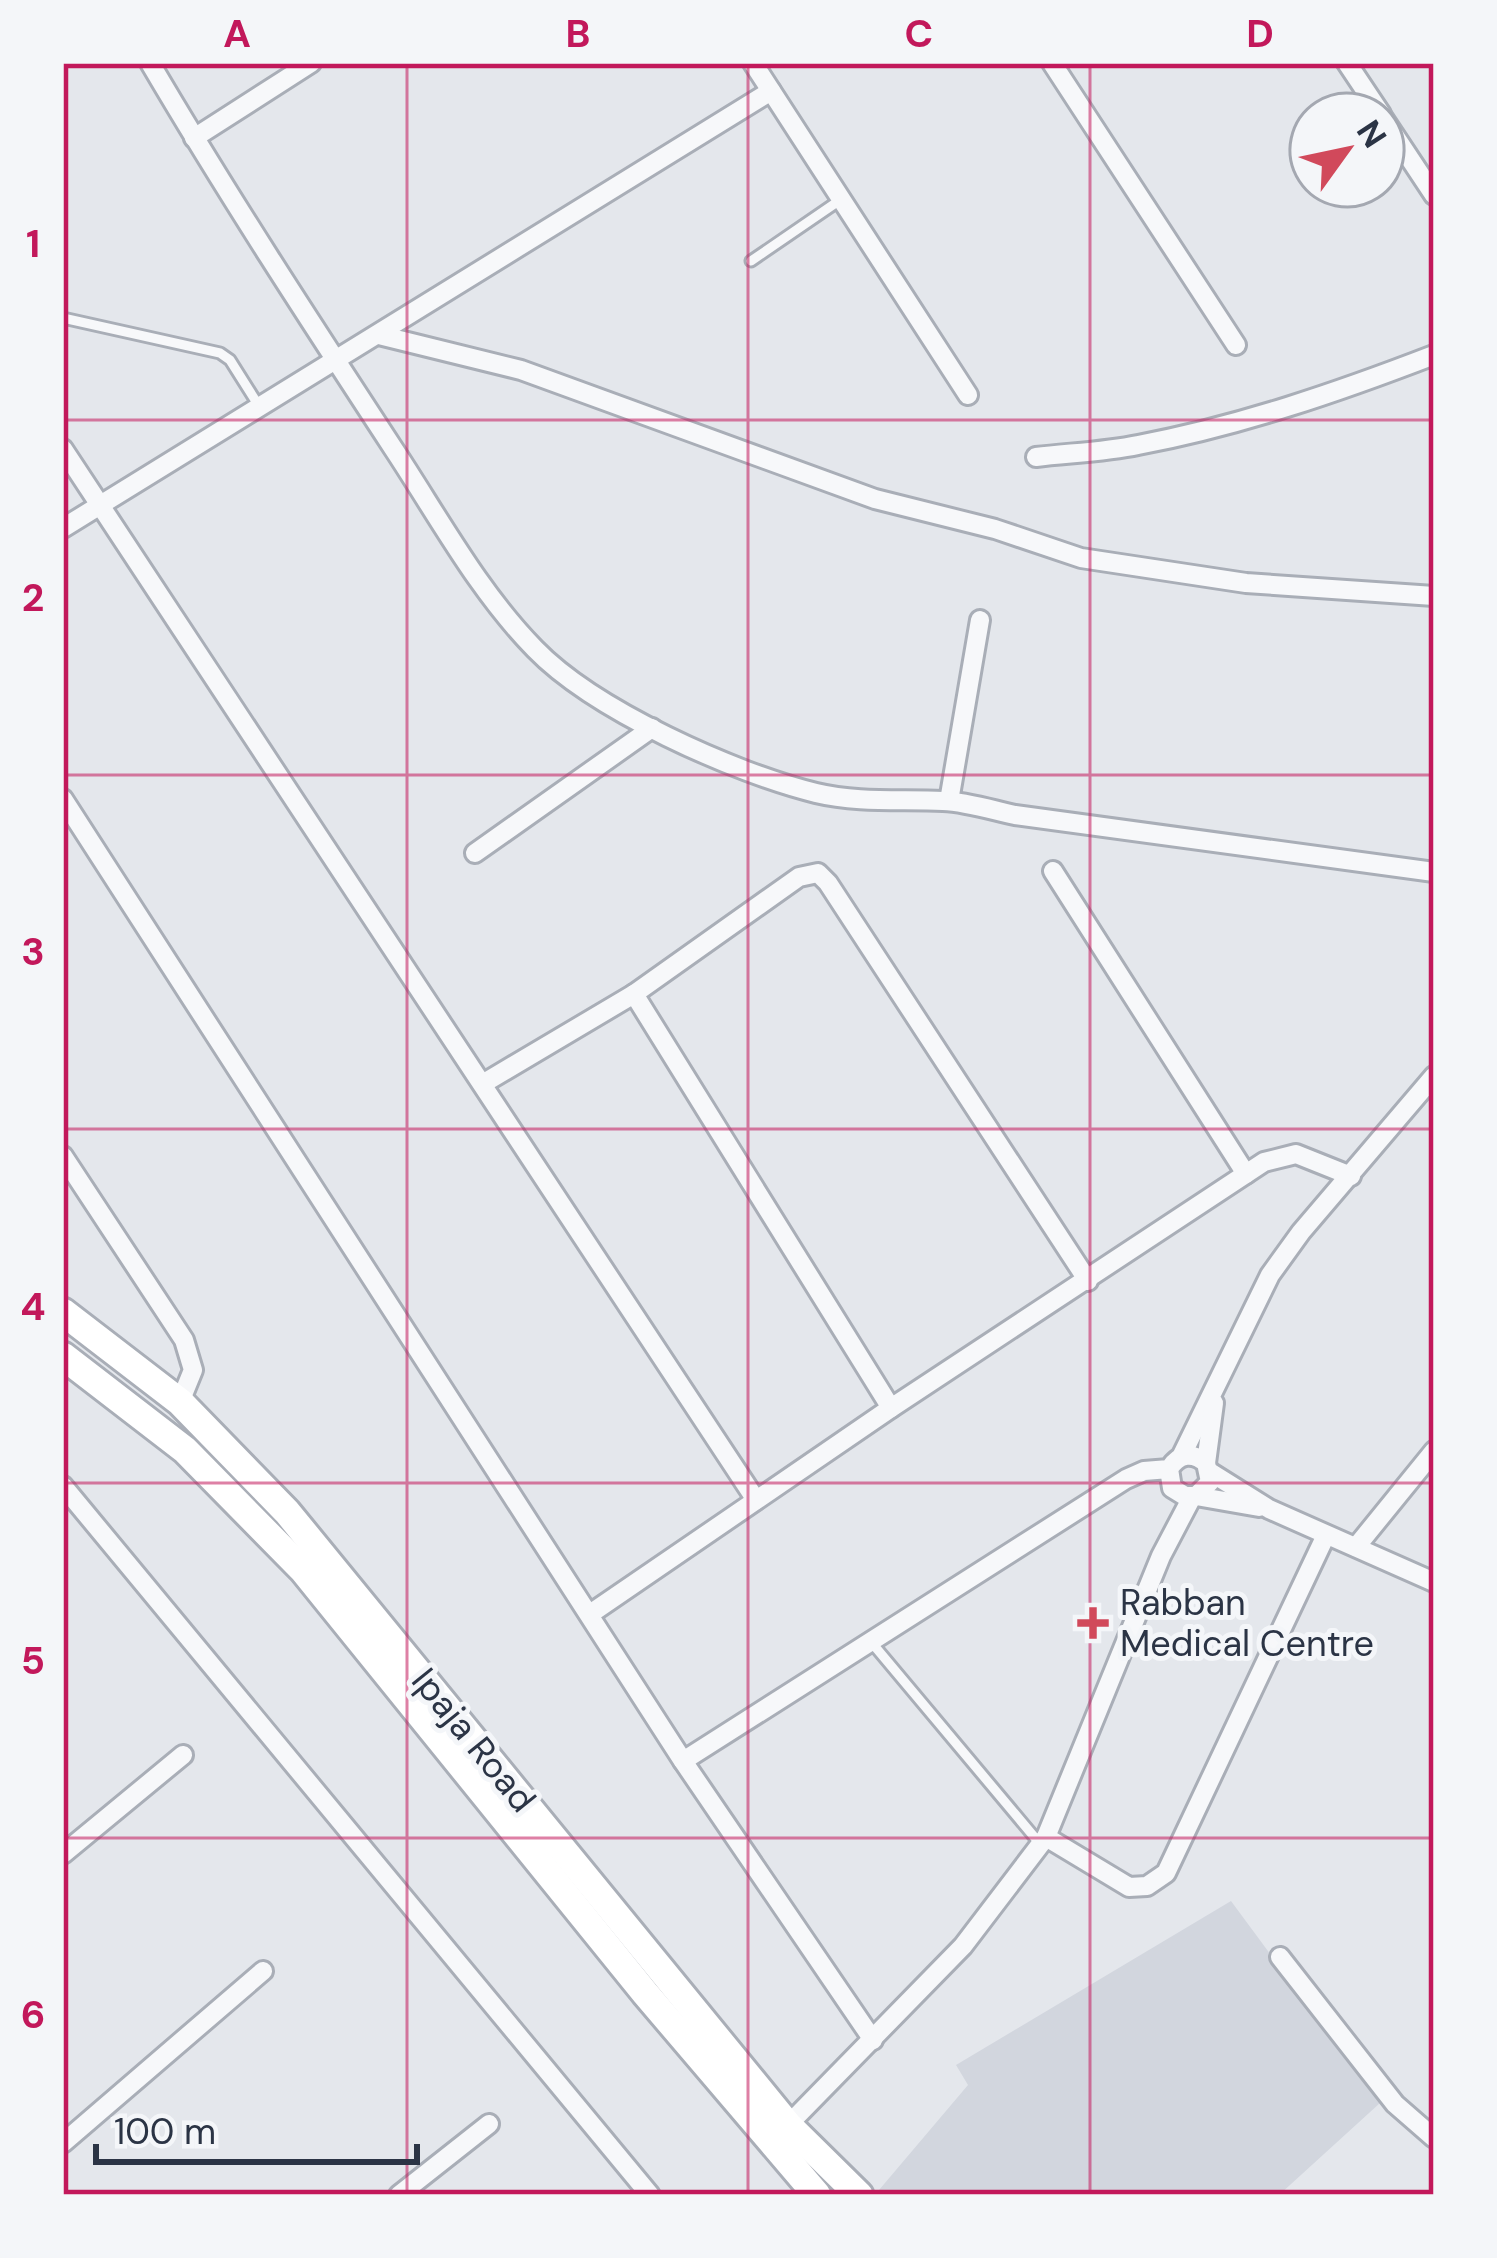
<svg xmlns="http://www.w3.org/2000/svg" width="1497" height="2258" font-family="'DM Sans',sans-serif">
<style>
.built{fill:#d2d6de}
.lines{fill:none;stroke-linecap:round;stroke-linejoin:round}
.service-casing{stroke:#a9aeb7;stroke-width:15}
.minor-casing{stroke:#a9aeb7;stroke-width:24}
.secondary-casing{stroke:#a9aeb7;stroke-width:33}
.service{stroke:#f7f8fa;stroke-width:9}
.minor{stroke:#f7f8fa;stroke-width:18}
.secondary{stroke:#fff;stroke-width:27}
.grid{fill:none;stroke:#c2185b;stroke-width:3;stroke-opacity:0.55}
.poi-dot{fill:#d1495b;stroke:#f4f6f9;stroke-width:4.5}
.labels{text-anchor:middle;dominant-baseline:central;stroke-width:10;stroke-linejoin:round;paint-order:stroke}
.poi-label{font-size:36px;fill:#2b3445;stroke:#f4f6f9;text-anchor:start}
.street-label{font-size:36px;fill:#2b3445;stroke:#f4f6f9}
.neatline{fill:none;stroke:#c2185b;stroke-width:4.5}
.grid-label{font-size:39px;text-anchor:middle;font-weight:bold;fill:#c2185b}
</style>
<rect width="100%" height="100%" fill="#e4e7ec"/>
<path class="built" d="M1231 1901 1380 2103 1279 2195H885L879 2190 968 2085 956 2065Z"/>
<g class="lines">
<defs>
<g id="service">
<path d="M751 261 843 198"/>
<path d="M63 318 220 353 230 360 259 406"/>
<path d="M872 1643 1041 1845"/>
</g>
<g id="minor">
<path d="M150 63C227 194 310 321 393 448 438 516 478 591 535 649 594 710 734 773 816 793 858 803 901 799 943 801 967 802 992 810 1015 815L1434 872"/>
<path d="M753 63 968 395"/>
<path d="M1052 63 1236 345"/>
<path d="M1347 63 1381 114"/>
<path d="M1383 118 1434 195"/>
<path d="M194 138 311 63"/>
<path d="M379 335 521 370 875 499 995 529 1081 558 1246 583 1434 596"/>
<path d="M63 449 756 1500"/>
<path d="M1036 457C1069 453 1105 452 1138 445 1239 426 1338 392 1434 355"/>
<path d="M63 528 771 91"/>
<path d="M63 799 683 1761 873 2040"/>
<path d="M949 801 980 620"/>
<path d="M475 853 652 728"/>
<path d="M1053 871 1246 1174"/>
<path d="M634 994 891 1408"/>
<path d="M484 1083 634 994 799 877 818 873 828 883 1088 1281"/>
<path d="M63 1156 184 1340 193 1370 180 1402"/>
<path d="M1181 1457 1270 1275 1301 1232 1434 1076"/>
<path d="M1206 1463 1214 1403"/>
<path d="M1210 1472 1269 1509 1434 1582"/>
<path d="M63 1486 650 2195"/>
<path d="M1196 1496 1259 1507"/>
<path d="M1356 1547 1434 1451"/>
<path d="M590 1614 891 1408 1264 1162 1296 1154 1351 1176"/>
<path d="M683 1761 1126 1479 1144 1471 1169 1469C1179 1453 1193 1452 1206 1463L1210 1482 1196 1496H1185L1172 1488 1169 1469"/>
<path d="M1046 1837 1129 1887 1147 1886 1166 1873 1326 1535"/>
<path d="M63 1854 183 1755"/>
<path d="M1280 1957 1395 2104 1434 2138"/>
<path d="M788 2125 963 1946 1046 1837 1161 1556 1192 1497"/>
<path d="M63 2143 263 1971"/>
<path d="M399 2195 489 2124"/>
</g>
<g id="secondary">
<path d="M63 1312 180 1402 287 1512 788 2125 859 2195"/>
<path d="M63 1356 185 1450 303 1570 645 1993 817 2195"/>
</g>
</defs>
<use href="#service" class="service-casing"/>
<use href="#minor" class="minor-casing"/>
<use href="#secondary" class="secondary-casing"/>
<use href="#service" class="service"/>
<use href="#minor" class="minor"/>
<use href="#secondary" class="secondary"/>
</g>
<path class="grid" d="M407 63V2195M748 63V2195M1090 63V2195M63 420H1434M63 775H1434M63 1129H1434M63 1483H1434M63 1838H1434"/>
<path class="poi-dot" d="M1087 1605h12v12h12v12h-12v12h-12v-12h-12v-12h12z"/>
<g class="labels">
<g class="poi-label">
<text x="1120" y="1602">Rabban<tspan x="1120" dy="41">Medical Centre</tspan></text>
</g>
<g class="street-label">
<text transform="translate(474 1740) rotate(51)">Ipaja Road</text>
</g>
</g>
<rect width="1497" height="2258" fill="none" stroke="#f4f6f9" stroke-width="132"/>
<g transform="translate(1347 150) rotate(57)"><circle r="57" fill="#f4f6f9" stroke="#a4a8b1" stroke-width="3"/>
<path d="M0-9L21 45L0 30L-21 45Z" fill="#d1495b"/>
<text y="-18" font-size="33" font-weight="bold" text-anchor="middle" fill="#2b3445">N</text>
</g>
<path d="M96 2144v18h321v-18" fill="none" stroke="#2b3445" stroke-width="6"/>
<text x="114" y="2144" font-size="36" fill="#2b3445" stroke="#f4f6f9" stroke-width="9" paint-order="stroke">100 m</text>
<rect x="66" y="66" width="1365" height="2126" class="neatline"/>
<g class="grid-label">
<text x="237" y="47">A</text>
<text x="578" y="47">B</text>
<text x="919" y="47">C</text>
<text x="1260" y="47">D</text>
<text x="33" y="257">1</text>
<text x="33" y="611">2</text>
<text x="33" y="965">3</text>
<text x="33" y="1320">4</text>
<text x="33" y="1674">5</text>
<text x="33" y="2028">6</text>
</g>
</svg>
